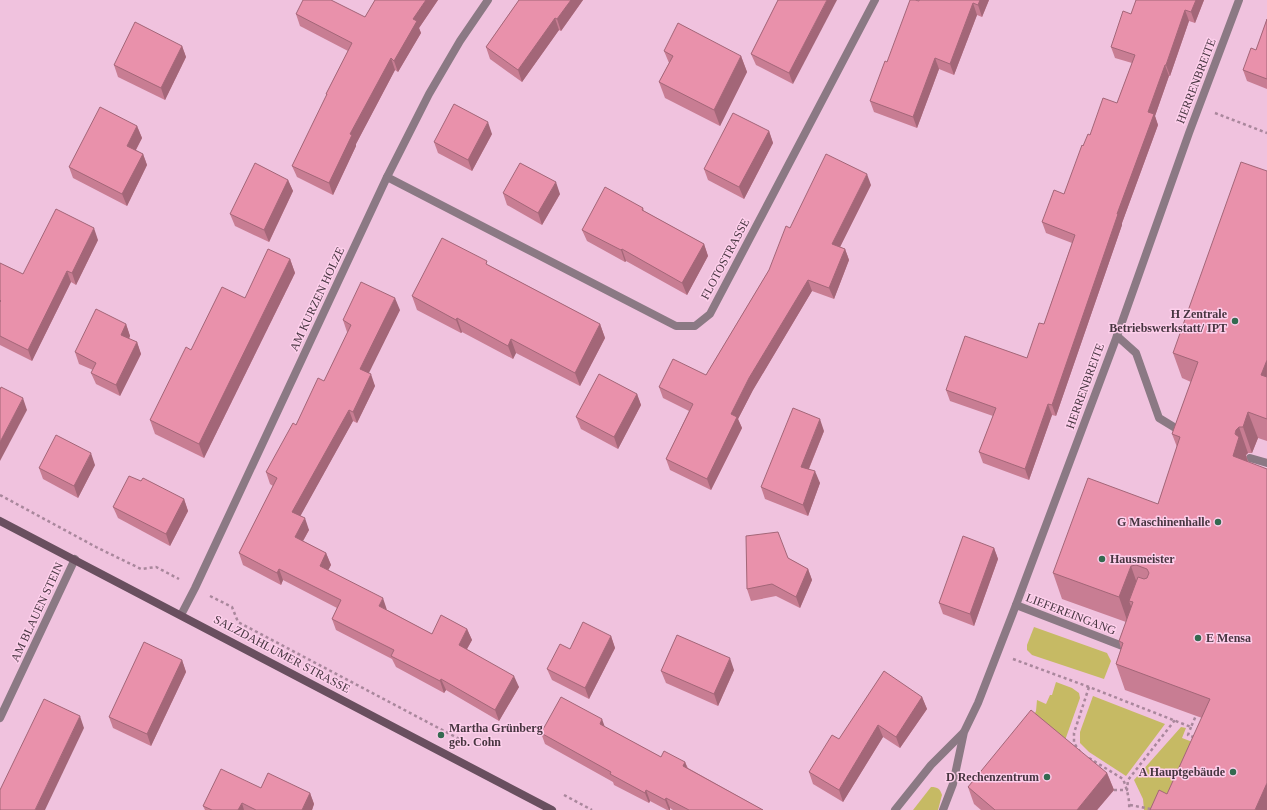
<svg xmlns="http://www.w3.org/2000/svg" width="1267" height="810" font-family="Georgia,serif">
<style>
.green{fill:#c6ba64}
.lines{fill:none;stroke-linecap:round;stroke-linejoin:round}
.path{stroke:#a9879c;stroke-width:2.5;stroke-dasharray:3 3;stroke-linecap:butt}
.service{stroke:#8b7984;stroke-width:8}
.minor{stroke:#8b7984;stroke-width:8}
.secondary{stroke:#694f5f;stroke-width:8}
.wall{fill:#c87d93}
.shaded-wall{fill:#a36678}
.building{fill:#e991ab;stroke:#a36678}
.poi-dot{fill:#346a50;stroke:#fdcfeb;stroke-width:1.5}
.labels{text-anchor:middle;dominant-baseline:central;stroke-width:3;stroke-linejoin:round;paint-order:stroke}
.street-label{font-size:12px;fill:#473540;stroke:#fdcfeb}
.poi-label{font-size:12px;font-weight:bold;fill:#473540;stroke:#fdcfeb;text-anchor:end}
</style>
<rect width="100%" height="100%" fill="#f0c2de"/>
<g class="green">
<path d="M1034 627 1107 653 1111 661 1104 679 1032 655 1027 650V645Z"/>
<path d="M1056 682 1072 688 1079 693 1080 698 1063 746 1032 719 1036 711 1037 700 1046 704 1050 695H1052Z"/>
<path d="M1093 696 1165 724 1126 776 1089 752 1080 743V732Z"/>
<path d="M1181 727 1186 728 1182 738 1203 746 1181 810H1144L1143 799 1134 780Z"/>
<path d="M931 787C938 787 940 789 942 795L938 810H913Z"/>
</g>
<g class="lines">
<g class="path">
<path d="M1215 113 1267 133"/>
<path d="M0 495 96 547 141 569 156 567 179 579"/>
<path d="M210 596 232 607 238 622 465 742"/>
<path d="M1013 659 1089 687 1191 727 1197 713"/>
<path d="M1191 727 1188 735 1196 738"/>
<path d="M1080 752 1074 743V733L1089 687"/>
<path d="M1089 758 1123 779C1127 789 1130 800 1129 810"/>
<path d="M1114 790H1127L1128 780 1175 720"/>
<path d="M564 795 592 810"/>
<path d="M1130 805 1156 810"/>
</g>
<g class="service">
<path d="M1117 336 1136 353 1159 418 1182 432"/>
<path d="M1250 458 1267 463"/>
<path d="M1016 605 1125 647 1127 643"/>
</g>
<g class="minor">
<path d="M387 177 676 326H695L710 314 875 0"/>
<path d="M181 615 195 588 387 177 429 94 460 41 488 0"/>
<path d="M0 718 75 559"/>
<path d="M895 810 931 765 963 733"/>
<path d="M943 810 953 784 964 732 978 703 1016 605 1117 336 1189 133 1239 0"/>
</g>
<path class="secondary" d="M0 521 552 810"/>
</g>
<g class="wall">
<path d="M375 0H438L419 28 421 33 398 72 395 70 356 144V146L333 195 297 177 292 166 327 96 326 94 348 51 300 26 296 14 365 17Z"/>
<path d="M519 0H583L561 31 559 30 522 82 490 59 486 47Z"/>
<path d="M778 0 793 84 756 65 751 54Z"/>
<path d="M919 0H989L982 17 977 15 954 75 939 69 917 128 874 112 870 101Z"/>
<path d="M1136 0H1204L1195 23 1189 21 1170 76H1169L1155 116 1158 125 1122 223V225L1056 416 1052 415 1029 480 983 463 979 452 993 416 950 401 946 390 1027 358 1044 324 1072 243 1046 233 1042 222 1064 194 1083 146 1090 135 1117 103 1132 63 1115 58 1111 47 1131 14Z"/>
<path d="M1267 19V89L1247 81 1243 70 1256 50Z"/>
<path d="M182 46 186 57 165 100 118 77 114 65Z"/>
<path d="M664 51 741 56 747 72 720 126 665 98 659 82 669 63Z"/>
<path d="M137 126 142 138 136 150 143 154 147 165 127 206 73 178 69 167Z"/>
<path d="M769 131 773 143 744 199 708 180 704 169Z"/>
<path d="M492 134 472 171 438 153 434 142Z"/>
<path d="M1267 171V441L1258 438 1252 453H1248L1246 455 1248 461 1267 810 1167 794 1202 718 1125 690 1116 664 1121 649 1119 641 1126 622 1062 599 1053 573 1158 504 1177 447 1172 434 1191 382 1182 378 1173 353Z"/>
<path d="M288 180 293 191 269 242 235 226 230 214Z"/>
<path d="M871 185 840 247 845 249 849 260 834 299 812 291 753 390 738 419 742 428 711 490 670 470 666 459 689 411 663 398 659 387 706 375 769 270 790 228Z"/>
<path d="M503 193 560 194 542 225 507 205Z"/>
<path d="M643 208 644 211 704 244 708 256 687 295 626 261 625 262 587 241 582 230Z"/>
<path d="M98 240 76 285 71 282 32 361 0 345V263L23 274Z"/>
<path d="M290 259 295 273 204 458 155 434 150 420 191 350 245 298Z"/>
<path d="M488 265 600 324 605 338 580 386 516 353 513 359 462 332 461 333 417 310 412 296Z"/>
<path d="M400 310 368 373 375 386 357 423 353 421 300 516 309 530 303 541 326 553 331 565 328 570 387 610 432 634 467 629 472 640 467 649 519 687 499 721 446 690 444 693 396 667 392 659 336 630 332 619 337 608 283 580 281 585 243 565 239 553 273 486 270 484 266 472 324 381 348 332H347L343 320Z"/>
<path d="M126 324 130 336 129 339 137 342 141 354 120 396 96 384 91 373 93 370 79 364 75 352Z"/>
<path d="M637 394 641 405 618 449 581 429 576 417Z"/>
<path d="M824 431 809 469 820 483 808 516 765 499 761 487Z"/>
<path d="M95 465 78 498 43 479 39 468Z"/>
<path d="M141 481 184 499 188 511 170 546 118 518 113 507Z"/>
<path d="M994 548 998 559 974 626 943 614 939 603Z"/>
<path d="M788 558 808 569 812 580 800 608 776 596 751 601 747 589Z"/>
<path d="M611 636 615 648 589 699 552 680 547 669 570 649Z"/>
<path d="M182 660 186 672 151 746 113 728 109 717Z"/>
<path d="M734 670 718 706 666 683 661 671Z"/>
<path d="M922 697 927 709 900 748 883 737 843 802 813 784 809 772 839 739Z"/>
<path d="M605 727 661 757 685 762 688 768 763 810H673L670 808V810H667L650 801 649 803 614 785 613 782 545 744 541 733Z"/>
<path d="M1107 773 1114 790 1097 810H981L974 804 968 787Z"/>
<path d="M261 788 310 793 314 804 312 810H205L203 806Z"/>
</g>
<g class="shaded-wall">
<path d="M426 0H438L419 28 421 33 398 72 394 61 413 19Z"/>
<path d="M571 0H583L561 31 557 19Z"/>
<path d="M827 0H837L793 84 789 73Z"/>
<path d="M980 0H989L982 17 978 5Z"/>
<path d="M1196 0H1204L1195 23 1191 12Z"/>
<path d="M973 3 977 15 954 75 950 64Z"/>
<path d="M1185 10 1189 21 1170 76 1166 65Z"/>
<path d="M555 18 559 30 522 82 518 70Z"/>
<path d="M182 46 186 57 165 100 161 88Z"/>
<path d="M741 56 747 72 720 126 714 110Z"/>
<path d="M391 58 395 70 356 144V146L333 195 329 183 350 134Z"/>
<path d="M935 58 939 69 917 128 913 117Z"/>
<path d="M1165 65 1169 76 1155 116 1158 125 1122 223V225L1056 416 1052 405 1117 214 1148 112Z"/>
<path d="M488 122 492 134 472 171 468 160Z"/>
<path d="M137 126 142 138 132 157 127 146Z"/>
<path d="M769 131 773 143 744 199 739 187Z"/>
<path d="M143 154 147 165 127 206 122 194Z"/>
<path d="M867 174 871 185 836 255 832 244Z"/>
<path d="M288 180 293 191 269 242 264 230Z"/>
<path d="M556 182 560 194 542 225 538 213Z"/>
<path d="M94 228 98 240 76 285 72 273Z"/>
<path d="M704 244 708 256 687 295 682 283Z"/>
<path d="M622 249 626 261 625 262 621 250Z"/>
<path d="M845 249 849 260 834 299 829 288Z"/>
<path d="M290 259 295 273 204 458 199 444Z"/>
<path d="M67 271 71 282 32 361 28 350Z"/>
<path d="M808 280 812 291 753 390 738 419 742 428 711 490 707 479 731 414 749 378Z"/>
<path d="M395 298 400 310 365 381 360 369Z"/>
<path d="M457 318 462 332 461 333 456 320Z"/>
<path d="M126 324 130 336 125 346 121 335Z"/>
<path d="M600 324 605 338 580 386 575 373Z"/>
<path d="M511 339 516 353 513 359 508 346Z"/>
<path d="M137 342 141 354 120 396 116 385Z"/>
<path d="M1267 360V390L1261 375Z"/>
<path d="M371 374 375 386 357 423 353 412Z"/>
<path d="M637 394 641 405 618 449 614 437Z"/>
<path d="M23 398 27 410 0 461V442Z"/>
<path d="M1048 404 1052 415 1029 480 1025 469Z"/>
<path d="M349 410 353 421 296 524 292 512Z"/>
<path d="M1248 412 1258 438 1252 453 1243 427Z"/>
<path d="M820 419 824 431 805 478 801 467Z"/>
<path d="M1239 427 1248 453 1246 455 1248 463 1233 456 1236 430Z"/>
<path d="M91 453 95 465 78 498 74 486Z"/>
<path d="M815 471 820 483 808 516 803 505Z"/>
<path d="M184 499 188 511 170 546 166 534Z"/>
<path d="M305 518 309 530 299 548 295 537Z"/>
<path d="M994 548 998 559 974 626 970 614Z"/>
<path d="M326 553 331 565 324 578 320 566Z"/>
<path d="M1131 566 1140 592 1133 602 1129 601 1133 611 1128 623 1119 597Z"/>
<path d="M279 569 283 580 281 585 277 573Z"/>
<path d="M808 569 812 580 800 608 796 597Z"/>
<path d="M383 598 387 610 379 606Z"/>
<path d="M467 629 472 640 463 656 459 645Z"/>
<path d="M611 636 615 648 589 699 585 688Z"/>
<path d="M730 658 734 670 718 706 714 694Z"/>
<path d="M182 660 186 672 151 746 147 734Z"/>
<path d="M514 676 519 687 499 721 495 710Z"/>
<path d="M441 679 446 690 444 693 440 681Z"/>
<path d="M922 697 927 709 900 748 896 737Z"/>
<path d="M80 716 84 728 45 810H35Z"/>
<path d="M602 719 606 730 600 724Z"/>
<path d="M878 725 883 737 843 802 839 790Z"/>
<path d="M685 762 689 773 683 766Z"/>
<path d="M1107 773 1114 790 1097 810H1077Z"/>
<path d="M1267 783V810H1255Z"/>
<path d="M646 790 650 801 649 803 645 793Z"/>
<path d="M310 793 314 804 312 810H302Z"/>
<path d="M666 798 670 808V810H669L665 800Z"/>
<path d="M242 803 244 810H238Z"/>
</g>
<g class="building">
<path d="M303 0H331L365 17 375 0H426L413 19 417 21 394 61 391 58 350 134 352 135 329 183 292 166 327 94H326L352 43 296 14Z"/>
<path d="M519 0H571L557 19 555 18 518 70 486 47Z"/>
<path d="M778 0H827L789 73 751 54Z"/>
<path d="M910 0H915L919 1V0H980L978 5 973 3 950 64 935 58 913 117 870 101 885 61 887 62Z"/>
<path d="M1136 0H1196L1191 12 1185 10 1166 65H1165L1148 112 1154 114 1117 214H1118L1052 405 1048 404 1025 469 979 452 996 408 946 390 965 336 1027 358 1039 323 1044 324 1075 235 1042 222 1054 190 1064 194 1082 145 1083 146 1088 134 1090 135 1103 98 1117 103 1135 55 1111 47 1123 11 1131 14Z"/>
<path d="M1267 19V79L1243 70 1251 48 1256 50Z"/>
<path d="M135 22 182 46 161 88 114 65Z"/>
<path d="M678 23 741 56 714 110 659 82 673 56 664 51Z"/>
<path d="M454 104 488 122 468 160 434 142Z"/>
<path d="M100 107 137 126 127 146 143 154 122 194 69 167Z"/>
<path d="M733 113 769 131 739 187 704 169Z"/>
<path d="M826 154 867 174 832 244 845 249 829 288 808 280 749 378 731 414 737 417 707 479 666 459 693 404 659 387 673 359 706 375 769 270 786 226 790 228Z"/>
<path d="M1241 162 1267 171V360L1261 375 1267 377V419L1248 412 1243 427H1239L1236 430 1235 434 1239 437 1233 456 1267 469V783L1255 810H1150L1159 790 1167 794 1210 699 1116 664 1123 643 1119 641 1133 602 1129 601 1138 577 1144 579 1147 578 1149 573 1147 569 1136 565 1131 566 1119 597 1053 573 1088 478 1158 504 1180 437 1172 434 1198 362 1173 353Z"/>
<path d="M255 163 288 180 264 230 230 214Z"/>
<path d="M520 163 556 182 538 213 503 193Z"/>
<path d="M605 187 643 208 642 210 704 244 682 283 622 249 621 250 582 230Z"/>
<path d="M56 209 94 228 72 273 67 271 28 350 0 336V302L1 301 0 300V263L23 274Z"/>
<path d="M442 238 487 261 486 264 600 324 575 373 511 339 508 346 457 318 456 320 412 296Z"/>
<path d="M268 249 290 259 199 444 150 420 186 347 191 350 222 287 245 298Z"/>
<path d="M361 282 395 298 360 369 371 374 353 412 349 410 292 512 305 518 295 537 326 553 320 566 383 598 379 606 432 634 441 615 467 629 459 645 514 676 495 710 441 679 440 681 391 656 394 650 332 619 341 600 279 569 277 573 239 553 277 478 266 472 293 423 296 425 318 378 324 381 351 325 343 320Z"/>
<path d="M96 309 126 324 121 335 137 342 116 385 91 373 96 363 75 352Z"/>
<path d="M599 374 637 394 614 437 576 417Z"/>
<path d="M1 387 23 398 0 442V390Z"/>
<path d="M793 408 820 419 801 467 815 471 803 505 761 487Z"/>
<path d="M56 435 91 453 74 486 39 468Z"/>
<path d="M129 476 141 481 143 478 184 499 166 534 113 507Z"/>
<path d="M778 532 788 558 808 569 796 597 772 584 747 589 746 536Z"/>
<path d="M963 536 994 548 970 614 939 603Z"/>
<path d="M583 622 611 636 585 688 547 669 560 644 570 649Z"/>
<path d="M677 635 730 658 714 694 661 671Z"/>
<path d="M144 642 182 660 147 734 109 717Z"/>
<path d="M884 671 922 697 896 737 878 725 839 790 809 772 832 735 839 739Z"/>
<path d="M561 697 602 719 600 724 661 757 664 751 685 762 683 766 763 810H689L666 798 665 800 646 790 645 793 610 774 611 772 541 733Z"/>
<path d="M44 699 80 716 35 810H0V790Z"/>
<path d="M1031 710 1107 773 1077 810H995L968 787Z"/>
<path d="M221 769 261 788 268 773 310 793 302 810H256L242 803 238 810H212L203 806Z"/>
</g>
<g class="poi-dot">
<circle cx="1235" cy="321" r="4"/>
<circle cx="1218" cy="522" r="4"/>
<circle cx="1102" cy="559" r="4"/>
<circle cx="1198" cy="638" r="4"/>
<circle cx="441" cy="735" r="4"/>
<circle cx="1233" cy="772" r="4"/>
<circle cx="1047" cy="777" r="4"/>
</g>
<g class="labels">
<g class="street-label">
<text transform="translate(1196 81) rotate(-69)">HERRENBREITE</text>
<text transform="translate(725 259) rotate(-62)">FLOTOSTRASSE</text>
<text transform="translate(317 299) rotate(-65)">AM KURZEN HOLZE</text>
<text transform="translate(1085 386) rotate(-70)">HERRENBREITE</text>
<text transform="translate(37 612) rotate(-65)">AM BLAUEN STEIN</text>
<text transform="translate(1071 614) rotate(21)">LIEFEREINGANG</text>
<text transform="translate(282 654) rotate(28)">SALZDAHLUMER STRASSE</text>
</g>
<g class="poi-label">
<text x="1227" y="314">H Zentrale<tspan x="1227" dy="14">Betriebswerkstatt/ IPT</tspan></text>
<text x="1210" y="522">G Maschinenhalle</text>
<text x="1110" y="559" text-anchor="start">Hausmeister</text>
<text x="1206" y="638" text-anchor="start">E Mensa</text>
<text x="449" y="728" text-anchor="start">Martha Grünberg<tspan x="449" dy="14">geb. Cohn</tspan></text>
<text x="1225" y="772">A Hauptgebäude</text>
<text x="1039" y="777">D Rechenzentrum</text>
</g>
</g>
</svg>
